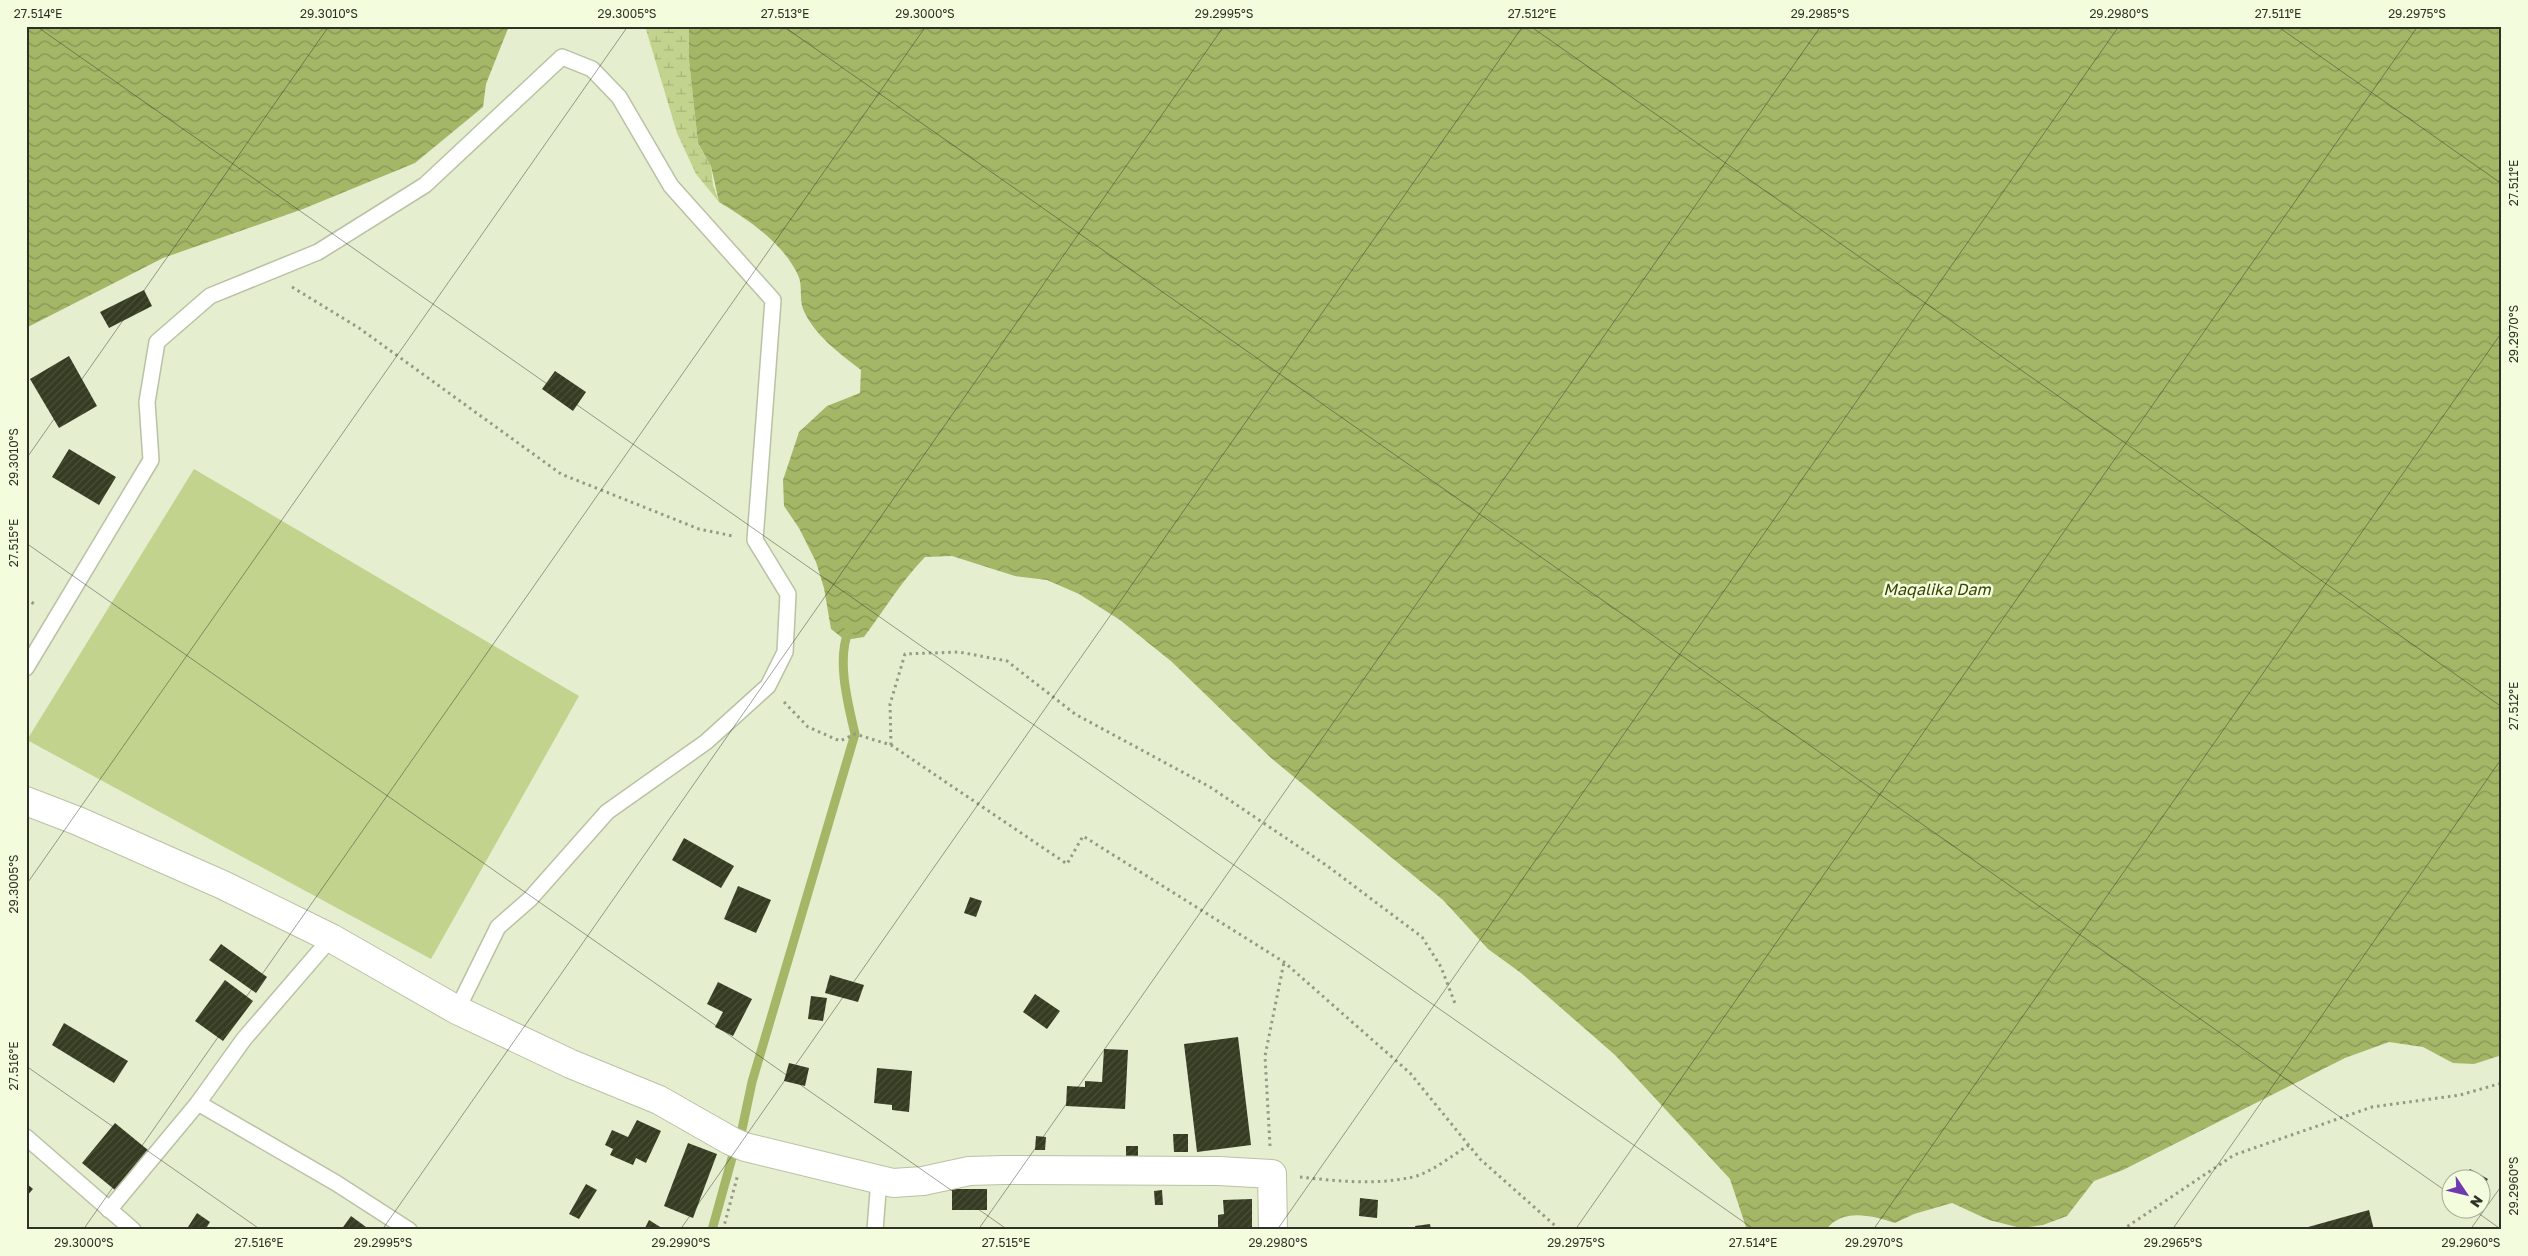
<svg xmlns="http://www.w3.org/2000/svg" width="2528" height="1256" font-family="'Golos Text',sans-serif">
<style>
.wetland{fill:url(#wetland-marsh)}
.park{fill:#c1d38d}
.water{fill:url(#water-waves)}
.lines{fill:none;stroke-linecap:round;stroke-linejoin:round}
.stream{stroke:#a4b767;stroke-width:9}
.building{fill:url(#building-hatch)}
.service-casing{stroke:#b9c2a3;stroke-width:18}
.minor-casing{stroke:#b9c2a3;stroke-width:30}
.path{stroke:#949a83;stroke-width:3;stroke-dasharray:2.5 4;stroke-linecap:butt}
.service{stroke:#fff;stroke-width:15}
.minor{stroke:#fff;stroke-width:28}
.ticks{fill:none;stroke:#2e3125;stroke-width:1;stroke-opacity:0.45}
.labels{text-anchor:middle;dominant-baseline:central;stroke-width:5;stroke-linejoin:round;paint-order:stroke}
.water-label{font-size:16px;font-style:italic;fill:#384305;stroke:#f3fcdc}
.neatline{fill:none;stroke:#2e3125;stroke-width:2}
.ticks-label{font-size:12px;text-anchor:middle;fill:#2e3125}
</style>
<defs>
<pattern id="wetland-marsh" width="20" height="14" patternUnits="userSpaceOnUse" patternTransform="scale(1.25)"><rect width="20" height="14" fill="#c1d38d"/><path d="M1 5h8M5 5V1M11 12h8M15 12V8" fill="none" stroke="#a6b67a"/></pattern>
<pattern id="water-waves" width="16" height="10" patternUnits="userSpaceOnUse" patternTransform="scale(1.25)"><rect width="16" height="10" fill="#a4b767"/><path d="M0 5q4-4 8 0t8 0" fill="none" stroke="#869555"/></pattern>
<pattern id="building-hatch" width="6" height="6" patternUnits="userSpaceOnUse" patternTransform="scale(1.25)"><rect width="6" height="6" fill="#353c22"/><path d="M-1 1l2-2M0 6l6-6M5 7l2-2" fill="none" stroke="#4a5039"/></pattern>
</defs>
<rect width="100%" height="100%" fill="#e5eecf"/>
<path class="wetland" d="M645 26H689V60L698 143 711 166 713 185 719 202 696 174 677 133Z"/>
<path class="park" d="M194 469 579 696 431 959 27 740Z"/>
<g class="water">
<path d="M26 26H509L486 84 483 107 415 163 303 209 163 258 26 328Z"/>
<path d="M689 26H2502V1055L2474 1064 2453 1063 2423 1047 2389 1042 2345 1058 2123 1170 2094 1181 2067 1216 2043 1225 2021 1228 1989 1220 1952 1203 1914 1214 1895 1223C1874 1216 1842 1207 1826 1230H1747L1730 1179 1615 1055 1521 973 1488 949 1443 900 1271 758 1172 662 1120 620 1079 594 1047 580 1015 576 952 556 925 557C900 583 885 609 864 637L845 640 831 629 824 588 816 562 799 528 784 506 783 480 799 432 827 406 860 393 861 370C839 353 814 335 803 309 799 298 803 285 798 275 783 243 749 220 719 202L711 166 698 143 689 60Z"/>
</g>
<g class="lines">
<g class="stream">
<path d="M741 1134 752 1082 855 734C848 704 836 659 849 630"/>
<path d="M712 1230 732 1158"/>
</g>
</g>
<g class="building">
<path d="M144 290 152 306 109 328 100 312Z"/>
<path d="M69 356 97 406 59 428 30 379Z"/>
<path d="M555 371 586 392 573 411 542 389Z"/>
<path d="M69 449 116 477 99 505 52 477Z"/>
<path d="M684 838 734 866 721 888 672 860Z"/>
<path d="M738 886 771 900 756 933 724 919Z"/>
<path d="M970 897 982 901 976 917 964 913Z"/>
<path d="M221 944 267 977 256 993 209 960Z"/>
<path d="M830 975 864 985 858 1002 825 993Z"/>
<path d="M225 980 253 1001 223 1041 195 1021Z"/>
<path d="M718 982 752 999 733 1036 715 1027 723 1012 707 1004Z"/>
<path d="M1035 994 1060 1011 1047 1029 1023 1012Z"/>
<path d="M811 996 827 998 823 1021 808 1019Z"/>
<path d="M64 1023 128 1061 114 1083 52 1045Z"/>
<path d="M1238 1037 1251 1145 1197 1152 1184 1044Z"/>
<path d="M1104 1049 1128 1050 1125 1109 1066 1106 1067 1086 1085 1087V1081L1102 1082Z"/>
<path d="M789 1063 809 1068 805 1086 784 1081Z"/>
<path d="M877 1068 912 1071 909 1112 892 1110V1105L874 1103Z"/>
<path d="M637 1120 661 1131 646 1163 636 1158 633 1165 610 1155 613 1149 605 1145 612 1130 628 1137Z"/>
<path d="M115 1123 148 1150 115 1190 82 1163Z"/>
<path d="M1173 1134H1188V1152H1174Z"/>
<path d="M1036 1136 1046 1137 1045 1150H1035Z"/>
<path d="M688 1143 717 1154 693 1218 664 1206Z"/>
<rect x="1126" y="1146" width="12" height="12"/>
<path d="M2470 1169 2488 1179 2480 1192V1178H2464Z"/>
<path d="M26 1183 33 1189 26 1197Z"/>
<path d="M586 1184 597 1190 579 1219 569 1214Z"/>
<rect x="952" y="1189" width="35" height="21"/>
<path d="M1162 1190 1163 1205H1155L1154 1191Z"/>
<path d="M1360 1198 1378 1200 1377 1218 1359 1216Z"/>
<path d="M1252 1199V1230L1218 1229V1215L1224 1214 1223 1200Z"/>
<path d="M2369 1210 2374 1230H2301V1229Z"/>
<path d="M197 1213 210 1222 205 1230H192L188 1227Z"/>
<path d="M351 1216 366 1227 364 1230H341Z"/>
<path d="M649 1220 665 1230H644Z"/>
<path d="M1430 1224 1431 1230H1416L1415 1226Z"/>
</g>
<g class="lines">
<defs>
<g id="service">
<path d="M26 668 151 460 147 402 157 342 210 296 318 252 425 185 562 57 592 69 619 97 671 186 773 300 755 540 788 594 785 652 768 686 706 742 607 812 530 899 498 927 457 1010"/>
<path d="M198 1103 336 1183 409 1230"/>
<path d="M26 1137 133 1230"/>
<path d="M109 1210 198 1103 244 1039 331 938"/>
<path d="M875 1230 879 1179"/>
</g>
<path id="minor" d="M26 801 78 821 223 885 331 938 457 1010 571 1064 659 1100 731 1141 745 1147 893 1183 923 1181 969 1171 1004 1170 1219 1171 1272 1174 1273 1230"/>
</defs>
<use href="#service" class="service-casing"/>
<use href="#minor" class="minor-casing"/>
<g class="path">
<path d="M292 287 359 328 561 474 699 529 733 536"/>
<path d="M26 599 36 605"/>
<path d="M784 702 808 727 840 741 855 734 891 745 1067 864 1083 836 1284 962 1410 1073 1480 1159 1560 1230"/>
<path d="M891 745 890 704 905 654 959 652 1007 661 1075 714 1210 787 1326 865 1422 937 1441 967 1456 1006"/>
<path d="M1270 1146 1265 1056 1284 962"/>
<path d="M1300 1177C1335 1181 1373 1185 1408 1178 1429 1175 1451 1156 1469 1145"/>
<path d="M723 1230 738 1174"/>
<path d="M2122 1230 2234 1155 2372 1107 2460 1095 2502 1083"/>
</g>
<use href="#service" class="service"/>
<use href="#minor" class="minor"/>
</g>
<path class="ticks" d="M36 26 1755 1230M783 26 2450 1194M1530 26 2502 707M2277 26 2502 184M26 33 31 26M26 459 329 26M26 543 1008 1230M26 885 628 26M26 1066 261 1230M2471 1208 2502 1230M83 1230 926 26M382 1230 1224 26M680 1230 1523 26M978 1230 1821 26M1277 1230 2119 26M1575 1230 2418 26M1873 1230 2502 332M2172 1230 2502 758M2470 1230 2502 1185"/>
<g class="labels">
<g class="water-label">
<text x="1937" y="589">Maqalika Dam</text>
</g>
</g>
<rect width="2528" height="1256" fill="none" stroke="#f3fcdc" stroke-width="55"/>
<g transform="translate(2466 1194) rotate(125)"><circle r="24" fill="#f3fcdc" stroke="#a4ab93"/>
<path d="M0-4L9 19L0 12L-9 19Z" fill="#6f3ab1"/>
<text y="-8" font-size="14" font-weight="bold" text-anchor="middle" fill="#2e3125">N</text>
</g>
<rect x="28" y="28" width="2472" height="1200" class="neatline"/>
<g class="ticks-label">
<text x="38" y="18">27.514°E</text>
<text x="329" y="18">29.3010°S</text>
<text x="627" y="18">29.3005°S</text>
<text x="785" y="18">27.513°E</text>
<text x="925" y="18">29.3000°S</text>
<text x="1224" y="18">29.2995°S</text>
<text x="1532" y="18">27.512°E</text>
<text x="1820" y="18">29.2985°S</text>
<text x="2119" y="18">29.2980°S</text>
<text x="2278" y="18">27.511°E</text>
<text x="2417" y="18">29.2975°S</text>
<text transform="translate(2514 183) rotate(-90)" y="4">27.511°E</text>
<text transform="translate(2514 334) rotate(-90)" y="4">29.2970°S</text>
<text transform="translate(14 457) rotate(-90)" y="4">29.3010°S</text>
<text transform="translate(14 543) rotate(-90)" y="4">27.515°E</text>
<text transform="translate(2514 706) rotate(-90)" y="4">27.512°E</text>
<text transform="translate(14 884) rotate(-90)" y="4">29.3005°S</text>
<text transform="translate(14 1066) rotate(-90)" y="4">27.516°E</text>
<text transform="translate(2514 1186) rotate(-90)" y="4">29.2960°S</text>
<text x="84" y="1247">29.3000°S</text>
<text x="259" y="1247">27.516°E</text>
<text x="383" y="1247">29.2995°S</text>
<text x="681" y="1247">29.2990°S</text>
<text x="1006" y="1247">27.515°E</text>
<text x="1278" y="1247">29.2980°S</text>
<text x="1576" y="1247">29.2975°S</text>
<text x="1753" y="1247">27.514°E</text>
<text x="1874" y="1247">29.2970°S</text>
<text x="2173" y="1247">29.2965°S</text>
<text x="2471" y="1247">29.2960°S</text>
</g>
</svg>
